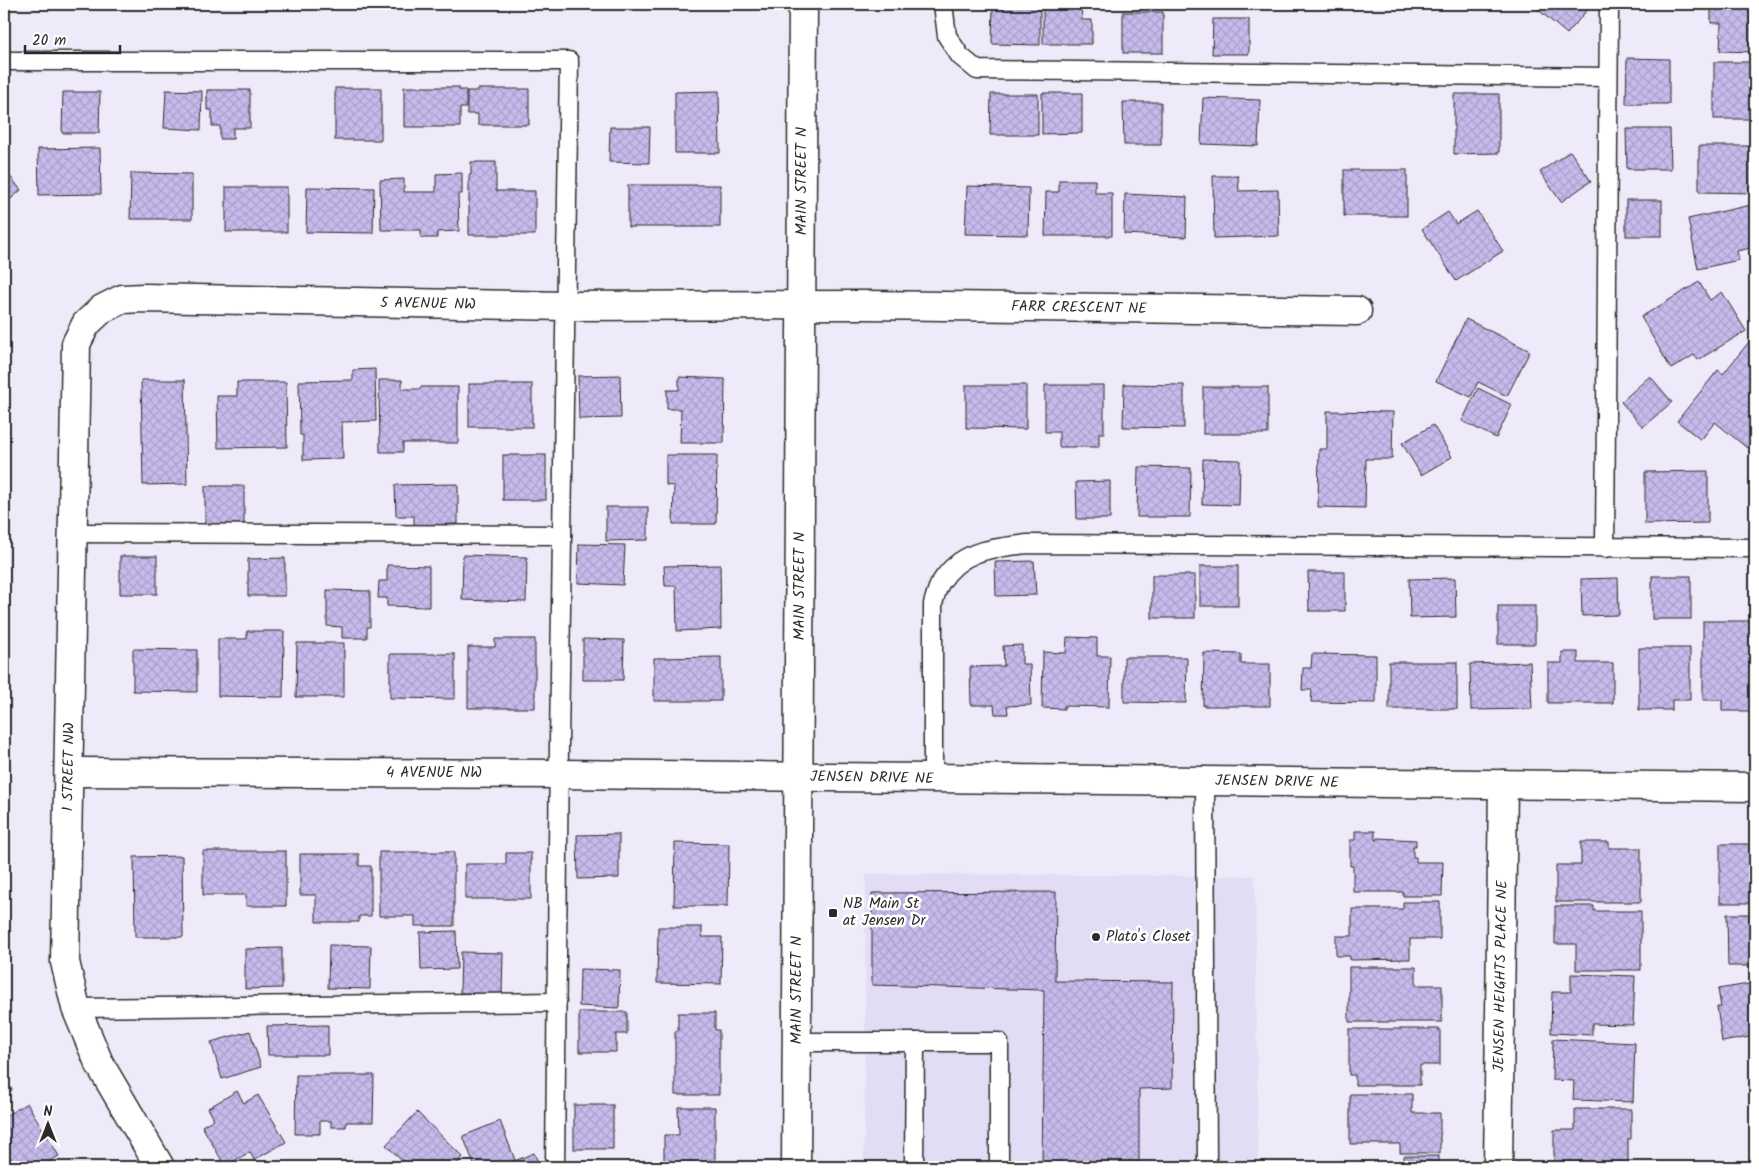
<svg xmlns="http://www.w3.org/2000/svg" width="1759" height="1171" font-family="Kalam,sans-serif">
<style>
.built{fill:#e2dcf5}
.building{fill:url(#building-cross-hatch);stroke:#2b2b2b}
.lines{fill:none;stroke-linecap:round;stroke-linejoin:round}
.service-casing{stroke:#2b2b2b;stroke-width:21}
.minor-casing{stroke:#2b2b2b;stroke-width:31}
.secondary-casing{stroke:#2b2b2b;stroke-width:31}
.service{stroke:#fff;stroke-width:18}
.minor{stroke:#fff;stroke-width:28}
.secondary{stroke:#fff;stroke-width:28}
.poi-dot{fill:#2b2b2b;stroke:#fff;stroke-width:2}
.labels{text-anchor:middle;dominant-baseline:central;stroke-width:5;stroke-linejoin:round;paint-order:stroke}
.street-label{font-size:15px;fill:#2b2b2b;stroke:#fff}
.poi-label{font-size:15px;fill:#2b2b2b;stroke:#fff;text-anchor:start}
</style>
<defs>
<pattern id="building-cross-hatch" width="8" height="8" patternUnits="userSpaceOnUse" patternTransform="scale(1.25)"><rect width="8" height="8" fill="#c7baec"/><path d="M0 0l8 8M0 8l8-8" fill="none" stroke="#aba0cb"/></pattern>
</defs>
<rect width="100%" height="100%" fill="#eeeaf9"/>
<filter id="ink" filterUnits="userSpaceOnUse"><feTurbulence type="fractalNoise" baseFrequency=".02" numOctaves="2"/><feDisplacementMap in="SourceGraphic" scale="10" xChannelSelector="R" yChannelSelector="G"/><feConvolveMatrix kernelMatrix="1 2 1 2 8 2 1 2 1" color-interpolation-filters="sRGB"/></filter>
<g filter="url(#ink)">
<path class="built" d="M866 874 1255 876 1258 1167H864Z"/>
<g class="building">
<path d="M993 4 1040 5V45L992 44Z"/>
<path d="M1043 4H1081L1082 20H1092V44H1043Z"/>
<path d="M1538 4H1592L1567 34 1535 7Z"/>
<path d="M1711 4H1755V52L1720 51 1721 23H1711Z"/>
<rect x="1123" y="12" width="40" height="41"/>
<path d="M1213 19H1249V54H1212Z"/>
<path d="M1627 58 1669 59V104H1626Z"/>
<rect x="1714" y="62" width="41" height="57"/>
<path d="M404 87H459V90H466V108H460V127H404Z"/>
<rect x="335" y="88" width="46" height="52"/>
<path d="M478 89H529V125H478V114H467V91H478Z"/>
<path d="M166 90 202 91 201 130 164 128Z"/>
<path d="M207 90H250V128H233V139H220V126H212V110H207Z"/>
<path d="M719 91 720 153H675V92Z"/>
<path d="M63 92H100L99 133H62Z"/>
<path d="M1042 93H1082V133L1042 134Z"/>
<path d="M991 94H1038V135H990Z"/>
<path d="M1454 94H1499V153L1454 154Z"/>
<path d="M1203 98 1260 100 1258 146 1201 144Z"/>
<path d="M1123 102H1161V145H1124Z"/>
<path d="M610 127H650L649 163 609 162Z"/>
<path d="M1626 129H1670L1671 169H1627Z"/>
<path d="M1699 146H1755V193L1699 192Z"/>
<path d="M100 148 101 194 39 195 38 149Z"/>
<path d="M1570 151 1591 181 1561 202 1540 172Z"/>
<path d="M471 162H496V191H535V235H469V175H471Z"/>
<path d="M4 169 21 190 4 205Z"/>
<rect x="1344" y="170" width="63" height="46"/>
<path d="M131 173 192 174V219H130Z"/>
<path d="M462 173V194H458L459 231 437 232V238H421V230H381L380 180 404 179V192H436V174Z"/>
<path d="M1213 176H1238L1239 191 1278 190 1279 236 1214 238Z"/>
<path d="M1059 180H1095V193H1112V236H1045L1046 192H1059Z"/>
<rect x="628" y="185" width="92" height="42"/>
<path d="M967 186 1029 188 1028 235 965 234Z"/>
<rect x="226" y="187" width="61" height="45"/>
<path d="M307 187 374 188 373 233 306 232Z"/>
<path d="M1125 194 1187 197 1186 237 1124 234Z"/>
<rect x="1626" y="200" width="36" height="36"/>
<path d="M1751 205 1755 223V247L1737 251 1739 260 1698 269 1688 219Z"/>
<path d="M1477 211 1503 251 1456 281 1422 229 1448 212 1456 224Z"/>
<path d="M1699 282 1710 300 1722 292 1746 331 1698 360 1694 355 1671 369 1641 317Z"/>
<path d="M1466 319 1530 351 1507 396 1478 382 1471 397 1436 381Z"/>
<path d="M1753 337 1755 338V437L1747 448 1715 422 1701 440 1677 421 1718 370 1723 374Z"/>
<path d="M375 369 376 421 342 422 343 459 303 460V435H300L299 381 353 380V370Z"/>
<path d="M620 375 621 418 579 419 578 376Z"/>
<path d="M1650 376 1672 402 1643 427 1621 402Z"/>
<path d="M679 377 725 379 724 443H680L681 409H667V390H679Z"/>
<path d="M141 380H185L187 484 143 485Z"/>
<path d="M379 380H402V389H420V387H458V443H403V452H380Z"/>
<path d="M237 382H286L287 447 218 448 217 396H237Z"/>
<rect x="469" y="384" width="63" height="43"/>
<path d="M1124 384 1184 385V428L1123 427Z"/>
<path d="M966 385H1026V429L966 428Z"/>
<path d="M1045 385H1104V433H1099V447H1059V432H1045Z"/>
<rect x="1203" y="387" width="65" height="47"/>
<path d="M1478 388 1512 405 1496 438 1462 421Z"/>
<path d="M1327 411 1393 412 1392 459H1366L1365 508 1318 507 1319 449H1327Z"/>
<path d="M1433 425 1452 457 1421 475 1402 443Z"/>
<rect x="503" y="455" width="43" height="45"/>
<path d="M666 455H717L716 524H673L674 486 666 485Z"/>
<path d="M1203 459 1240 460 1239 505 1202 504Z"/>
<path d="M1138 467 1191 468 1190 517H1137Z"/>
<path d="M1708 471V523L1645 524V472Z"/>
<path d="M1110 481V519H1077L1076 482Z"/>
<path d="M458 484V524L414 525V516H396L395 485Z"/>
<rect x="205" y="486" width="39" height="39"/>
<path d="M606 507H648V540L606 541Z"/>
<path d="M579 544 625 545 623 585 578 583Z"/>
<path d="M463 555 527 557 526 602 462 600Z"/>
<rect x="120" y="556" width="37" height="38"/>
<path d="M285 558V596H248V559Z"/>
<path d="M1034 561 1036 595 996 596 995 562Z"/>
<path d="M387 565 429 566V607L387 606V598H378L379 581H387Z"/>
<path d="M720 565 721 629 677 631 676 586H665L664 566Z"/>
<rect x="1200" y="566" width="38" height="40"/>
<path d="M1308 572H1345V611H1309Z"/>
<rect x="1152" y="575" width="43" height="43"/>
<rect x="1652" y="576" width="39" height="43"/>
<path d="M1455 578 1456 617 1410 618 1409 579Z"/>
<path d="M1618 578 1619 615 1582 616 1581 579Z"/>
<path d="M327 590 370 591V627H367V638H342V627L327 626Z"/>
<rect x="1498" y="606" width="37" height="38"/>
<path d="M1703 621H1755V711H1722V700H1703Z"/>
<path d="M247 631H284L283 697 218 696V639H247Z"/>
<path d="M1067 637 1097 638V656H1110L1109 707 1064 706V709L1042 708 1043 652 1066 653Z"/>
<path d="M495 639H535V708H468V647H495Z"/>
<path d="M583 639 624 640 623 680H583Z"/>
<path d="M297 643H344V697H296Z"/>
<path d="M1022 645V664H1030L1031 705 1007 706 1008 714H995L994 705H971L970 667 1004 666 1003 646Z"/>
<path d="M1639 648H1690V700H1672V710H1639Z"/>
<path d="M133 649 197 650V692L133 691Z"/>
<path d="M1562 652H1578V663H1613V703H1548V663H1562Z"/>
<path d="M1204 653 1241 654V664H1270V706H1203Z"/>
<path d="M390 654H455V699L390 698Z"/>
<path d="M1312 654 1376 655V703L1311 702 1312 690H1302L1303 668H1311Z"/>
<path d="M721 657V701H654V658Z"/>
<path d="M1124 657H1187L1186 703 1124 702Z"/>
<rect x="1389" y="662" width="68" height="47"/>
<path d="M1530 662 1532 709 1471 710 1470 664Z"/>
<path d="M1355 831H1375V840H1377V838L1416 840V846H1413V857H1416V862H1443L1442 896H1403V892H1353V866H1350V840H1355Z"/>
<path d="M619 834V878L578 879 577 835Z"/>
<path d="M1581 842H1609V848H1641V902H1556V865H1581Z"/>
<path d="M675 843 729 844 728 906H674Z"/>
<rect x="1720" y="844" width="35" height="59"/>
<path d="M203 851H286V906H246V895H203Z"/>
<path d="M379 852H454V926H415V916H379Z"/>
<path d="M506 853H531V899H465V864H506Z"/>
<path d="M300 854H359V866H371V916H359V922H316V895H300Z"/>
<path d="M182 856 183 937H135L134 857Z"/>
<path d="M1056 892 1055 981 1173 982 1172 1088 1139 1089V1167H1042L1044 990 872 985V893Z"/>
<path d="M1403 902H1440V939H1410V959L1350 960V956H1336V936H1352V909H1403Z"/>
<path d="M1555 906H1594V911H1641V970H1576V944H1555Z"/>
<path d="M1727 914H1755V966H1728Z"/>
<path d="M658 927H702V937H722L721 984 657 983Z"/>
<path d="M456 931 457 969 421 970 420 932Z"/>
<path d="M329 945 371 946 370 989 328 988Z"/>
<path d="M282 948V988L245 989V949Z"/>
<path d="M461 952 503 953 502 994 460 993Z"/>
<path d="M1349 967H1416V985H1442V1022H1349Z"/>
<path d="M580 969 620 970 619 1008 579 1006Z"/>
<path d="M1571 974 1635 976 1633 1025 1592 1024V1035L1551 1033 1552 992H1571Z"/>
<path d="M1755 983V1036L1722 1042 1717 1007H1721L1718 989Z"/>
<path d="M579 1012H627V1034H616V1052H579Z"/>
<path d="M678 1013H715V1030H719V1095H675V1031H678Z"/>
<path d="M328 1025V1055H268L267 1026Z"/>
<path d="M1349 1029H1440V1065H1420V1085H1355V1075H1349Z"/>
<path d="M250 1031 261 1067 222 1079 211 1042Z"/>
<path d="M1553 1039 1635 1043 1633 1102 1573 1100 1574 1081 1552 1080Z"/>
<path d="M4 1075 12 1090 4 1095Z"/>
<path d="M296 1075H374L373 1122H346V1127H331V1121H320V1134H295Z"/>
<path d="M237 1091 244 1103 258 1095 286 1142 254 1160 250 1152 225 1166 202 1126 214 1119 208 1108Z"/>
<path d="M1350 1094H1412V1113H1440V1153H1400V1144H1350Z"/>
<path d="M27 1103 59 1156 40 1167H16L4 1147V1117Z"/>
<rect x="574" y="1105" width="39" height="44"/>
<path d="M678 1107H715V1167H676V1164H664V1135H679Z"/>
<path d="M1575 1109H1631V1139H1628V1164H1595V1167H1554V1130H1575Z"/>
<path d="M417 1112 463 1157 454 1167H409L386 1145Z"/>
<path d="M500 1121 515 1160 497 1167H475L463 1136Z"/>
<path d="M534 1153 540 1167H500Z"/>
<path d="M1404 1156H1439V1167H1358V1165H1404Z"/>
</g>
<g class="lines">
<defs>
<g id="service">
<path d="M943 4 947 36 960 56 977 70 1608 77"/>
<path d="M4 61H569L559 743 555 1167"/>
<path d="M73 533 562 535"/>
<path d="M1605 548 1609 4"/>
<path d="M933 779V604C935 597 937 588 941 582 962 549 993 548 1028 544L1755 548"/>
<path d="M1205 781 1207 1167"/>
<path d="M76 1008 557 1002"/>
<path d="M796 1042H999V1167"/>
<path d="M914 1167 915 1042"/>
</g>
<g id="minor">
<path d="M69 772 559 774 1755 787"/>
<path d="M160 1167 99 1063 76 1008 65 962 76 344 86 324 102 309 122 299 143 298 566 306 866 305 1357 311"/>
<path d="M1498 1167 1503 784"/>
</g>
<path id="secondary" d="M796 1167 803 4"/>
</defs>
<use href="#service" class="service-casing"/>
<use href="#minor" class="minor-casing"/>
<use href="#secondary" class="secondary-casing"/>
<use href="#service" class="service"/>
<use href="#minor" class="minor"/>
<use href="#secondary" class="secondary"/>
</g>
</g>
<g class="poi-dot">
<rect x="828" y="908" width="10" height="10" rx="2.5"/>
<circle cx="1096" cy="937" r="5"/>
</g>
<g class="labels">
<g class="street-label">
<text transform="translate(802 181) rotate(-90)">MAIN STREET N</text>
<text transform="translate(428 304) rotate(1)">5 AVENUE NW</text>
<text transform="translate(1079 308) rotate(1)">FARR CRESCENT NE</text>
<text transform="translate(800 586) rotate(-90)">MAIN STREET N</text>
<text transform="translate(69 767) rotate(-89)">1 STREET NW</text>
<text x="434" y="773">4 AVENUE NW</text>
<text transform="translate(872 778) rotate(1)">JENSEN DRIVE NE</text>
<text transform="translate(1277 782) rotate(1)">JENSEN DRIVE NE</text>
<text transform="translate(1501 976) rotate(-89)">JENSEN HEIGHTS PLACE NE</text>
<text transform="translate(797 990) rotate(-90)">MAIN STREET N</text>
</g>
<g class="poi-label">
<text x="843" y="904">NB Main St<tspan x="843" dy="17">at Jensen Dr</tspan></text>
<text x="1106" y="937">Plato's Closet</text>
</g>
</g>
<rect width="1759" height="1171" fill="none" stroke="#fff" stroke-width="20"/>
<rect x="10" y="10" width="1739" height="1151" fill="none" stroke="#2b2b2b" stroke-width="2" filter="url(#ink)"/>
<g transform="translate(48 1124)" stroke="#ffffff" stroke-width="4" paint-order="stroke">
<path d="M0-4L9 19L0 12L-9 19Z" fill="#2b2b2b"/>
<text y="-8" font-size="14" font-weight="bold" text-anchor="middle" fill="#2b2b2b">N</text>
</g>
<path d="M25 45v8h95v-8" fill="none" stroke="#2b2b2b" stroke-width="2.5"/>
<text x="32" y="45" font-size="15" fill="#2b2b2b" stroke="#ffffff" stroke-width="4" paint-order="stroke">20 m</text>
</svg>
